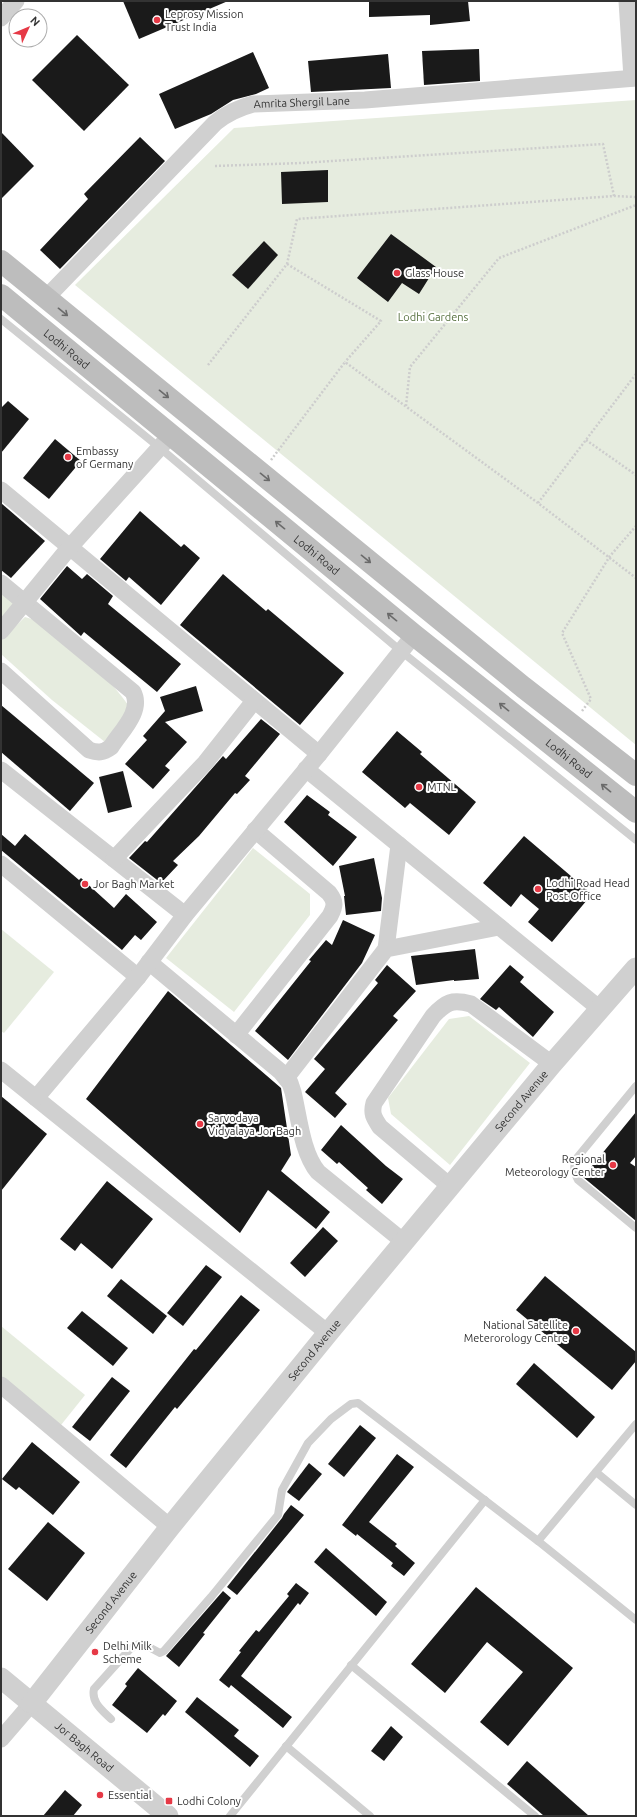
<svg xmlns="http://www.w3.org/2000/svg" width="637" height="1817" font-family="Ubuntu,sans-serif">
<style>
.green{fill:#e6ecdf}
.building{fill:#1a1a1a}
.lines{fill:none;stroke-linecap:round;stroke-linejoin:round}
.path{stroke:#cdcdcd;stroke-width:2.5;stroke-dasharray:2 2;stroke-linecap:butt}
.service{stroke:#d0d0d0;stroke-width:8}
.minor{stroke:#d0d0d0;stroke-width:17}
.tertiary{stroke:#d0d0d0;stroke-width:21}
.secondary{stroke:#bdbdbd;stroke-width:22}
.oneway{stroke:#6a6a6a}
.poi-dot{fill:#e63946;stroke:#fff;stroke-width:1.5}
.labels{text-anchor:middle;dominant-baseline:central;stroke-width:4;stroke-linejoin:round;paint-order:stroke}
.poi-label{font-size:11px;fill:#333;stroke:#fff;text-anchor:start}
.street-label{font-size:11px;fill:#333;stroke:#fff}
.park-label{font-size:11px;fill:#56703f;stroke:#fff}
</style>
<rect width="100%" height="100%" fill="#fff"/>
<g class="green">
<path d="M636 100V745L75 285 234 128Z"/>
<path d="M1 592 14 603 1 621Z"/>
<path d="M25 617 38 621C71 648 107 673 131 709L105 742 52 700 1 654V640Z"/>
<path d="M253 848 310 894V915L234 1012 166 958Z"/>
<path d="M1 929 54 972 4 1033 1 1031Z"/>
<path d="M469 1016 530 1063 450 1165 391 1114 388 1098 449 1019Z"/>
<path d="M1 1326 85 1395 61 1425 1 1376Z"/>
</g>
<g class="building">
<path d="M123 1H228L139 39Z"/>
<path d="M369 1H468L470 21 430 25V15L369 17Z"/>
<path d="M77 35 129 85 84 131 32 80Z"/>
<path d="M479 49 480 81 424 85 422 51Z"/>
<path d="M253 52 269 88 256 94 233 100 211 114 175 129 159 94Z"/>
<path d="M388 54 391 88 311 92 308 61Z"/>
<path d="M1 132 34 166 1 199Z"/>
<path d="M140 137 165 161 60 269 40 250 88 199 84 194Z"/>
<path d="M328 170V202L282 204 281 172Z"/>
<path d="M391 234 436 267 419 294 402 283 388 302 357 278Z"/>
<path d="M264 241 278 255 248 289 232 275Z"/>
<path d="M8 401 29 419 1 453V408Z"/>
<path d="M55 439 81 461 49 499 23 478Z"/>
<path d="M1 503 45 541 11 578 1 570Z"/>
<path d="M140 511 181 547 184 544 200 558 161 605 129 577 126 581 100 559Z"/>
<path d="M67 566 82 579 87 574 113 596 108 604 181 664 157 692 84 632 81 636 40 599Z"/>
<path d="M223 574 266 611 268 609 344 673 300 725 180 625Z"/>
<path d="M196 686 203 711 165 722 187 742 165 766 170 770 153 789 125 764 147 740 143 736 165 711 160 697Z"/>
<path d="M1 705 94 783 70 811 1 752Z"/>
<path d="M261 719 280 734 245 776 250 780 237 794 235 793 199 836 173 861 178 865 161 883 129 858 145 841 147 842 223 756 226 759Z"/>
<path d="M397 731 422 752 420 754 476 802 449 835 410 803 405 808 362 772Z"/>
<path d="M123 771 132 807 108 813 99 777Z"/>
<path d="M307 795 330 812 328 815 357 837 333 866 284 822Z"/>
<path d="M1 834 15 846 25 834 79 880 81 878 114 908 126 894 157 922 141 940 135 935 122 950 1 850Z"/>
<path d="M524 836 592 894 552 942 528 922 539 909 521 894 511 907 483 883Z"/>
<path d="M374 858 382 898 381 911 346 915 344 896H345L339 866Z"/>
<path d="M343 920 375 935 362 963 288 1060 255 1031 311 961 309 960 326 940 332 945Z"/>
<path d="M475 949 479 979 454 981V980L416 985 411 956Z"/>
<path d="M387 965 416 991 393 1016 398 1020 335 1093 347 1104 335 1118 305 1092 325 1069 314 1059 378 983 375 980Z"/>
<path d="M510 965 524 977 520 982 554 1012 533 1037 499 1007 496 1010 480 999Z"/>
<path d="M168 991 281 1088 291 1155 281 1171 330 1212 316 1229 268 1190 240 1233 86 1099Z"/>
<path d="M1 1096 47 1134 1 1191Z"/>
<path d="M636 1112V1156L630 1163 636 1167V1221L583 1177Z"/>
<path d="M341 1125 386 1166 403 1179 382 1204 366 1190 368 1188 339 1162 337 1164 321 1150Z"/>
<path d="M107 1181 153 1219 112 1269 81 1243 75 1251 60 1239Z"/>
<path d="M323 1227 338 1241 305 1277 290 1263Z"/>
<path d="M206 1265 222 1277 183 1326 167 1313Z"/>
<path d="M545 1276 636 1352V1361L612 1390 516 1310Z"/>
<path d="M121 1279 167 1316 153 1334 107 1296Z"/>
<path d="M241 1295 260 1310 177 1409 175 1407 126 1468 110 1455 194 1349 196 1350Z"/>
<path d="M82 1311 128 1348 113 1366 67 1328Z"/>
<path d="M534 1363 595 1417 577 1438 516 1384Z"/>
<path d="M112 1377 130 1391 90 1441 72 1427Z"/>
<path d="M360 1425 376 1438 344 1477 328 1464Z"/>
<path d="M32 1442 80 1482 53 1515 19 1487 16 1490 2 1479Z"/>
<path d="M397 1454 414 1467 369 1522 397 1544 395 1546 415 1563 404 1576 391 1566 393 1563 357 1534 356 1536 342 1525Z"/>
<path d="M309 1463 322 1474 299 1501 287 1492Z"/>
<path d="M291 1505 304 1515 237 1595 227 1587 282 1518 284 1514Z"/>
<path d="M48 1522 85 1553 47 1601 8 1569Z"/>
<path d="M326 1548 387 1602 376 1616 314 1562Z"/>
<path d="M296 1583 309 1593 300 1605 298 1603 241 1676 292 1717 283 1728 231 1685 229 1688 219 1680 241 1652 239 1651 256 1630 259 1632 289 1596 287 1594Z"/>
<path d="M476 1587 573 1668 508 1746 480 1722 523 1672 487 1642 445 1693 411 1664Z"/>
<path d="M223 1591 231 1598 203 1633 205 1634 179 1667 166 1656Z"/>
<path d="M138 1668 177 1701 165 1716 163 1714 147 1733 112 1705 127 1686 125 1684Z"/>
<path d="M197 1697 239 1730 234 1736 259 1756 250 1767 185 1712Z"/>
<path d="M391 1726 403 1737 384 1761 371 1751Z"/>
<path d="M527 1761 589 1816H544L507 1784Z"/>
<path d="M65 1790 82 1805 73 1816H43Z"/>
</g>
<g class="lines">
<g class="path">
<path d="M215 166 301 163 603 144 614 196"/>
<path d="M287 264 381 321 345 362"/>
<path d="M208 365 287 264 297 219 614 196 636 197"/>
<path d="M636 374 538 503 636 578"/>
<path d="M406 406 410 367 499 258 636 205"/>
<path d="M586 440 636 475"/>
<path d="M271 460 345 362 538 503"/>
<path d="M582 711 591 699 562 633 610 556 636 526"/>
</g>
<g class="service">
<path d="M1 319 160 448 402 652 636 840"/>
<path d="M636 1086 576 1159C573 1167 574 1172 578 1180L636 1228"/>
<path d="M596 1472 636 1505"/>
<path d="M538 1541 636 1424"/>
<path d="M351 1665 535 1816"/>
<path d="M111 1719C102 1710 91 1702 94 1689L130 1649 139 1644 147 1646 160 1653 164 1651 211 1597 278 1515 282 1490 308 1443 331 1419 351 1404 358 1403 538 1541 636 1620"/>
<path d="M286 1746 370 1816"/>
<path d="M230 1816 485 1500"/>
</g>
<g class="minor">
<path d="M627 1 632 78"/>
<path d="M1 18 16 1"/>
<path id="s1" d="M46 298 215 123C227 113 238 108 253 104L365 100 636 78"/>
<path d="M1 490 319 754"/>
<path d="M1 583 133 692C143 711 121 731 111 747 103 753 98 753 89 750L1 671"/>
<path d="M1 631 69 548 171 435"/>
<path d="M306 769 600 1009"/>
<path d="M1 770 185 915"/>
<path d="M114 859 205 763 254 701"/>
<path d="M1 864 138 977"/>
<path d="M386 949 399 845"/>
<path d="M149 962 281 1072 290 1083 293 1092C299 1117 302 1153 318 1172L404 1242"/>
<path d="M236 1035 330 916C335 906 336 902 329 893L255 830"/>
<path d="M1 1070 328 1333"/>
<path d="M286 1078 386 949 499 927"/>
<path d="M36 1098 138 977 185 915 319 754 414 635"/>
<path d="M451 1187 380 1127C374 1118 371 1114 374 1103L433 1016C446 1002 452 999 471 1004L552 1064"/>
<path d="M1 1385 170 1527"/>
<path d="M1 1739 32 1703"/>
</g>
<g class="tertiary">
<path id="s2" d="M1 1678 168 1816"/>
<path id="s3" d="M32 1703 170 1527 328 1333 552 1064 636 968"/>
</g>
<g class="secondary">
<path d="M1 261 523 687 636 775"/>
<path id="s4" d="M1 295 414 635 636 812"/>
</g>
</g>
<defs><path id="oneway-shaft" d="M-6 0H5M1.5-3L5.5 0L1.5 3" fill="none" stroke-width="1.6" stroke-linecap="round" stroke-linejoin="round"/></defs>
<g class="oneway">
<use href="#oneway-shaft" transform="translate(63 312) rotate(39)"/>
<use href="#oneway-shaft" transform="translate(164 394) rotate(39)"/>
<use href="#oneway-shaft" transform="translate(265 477) rotate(39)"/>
<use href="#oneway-shaft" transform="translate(280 525) rotate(-141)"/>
<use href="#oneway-shaft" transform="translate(366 559) rotate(39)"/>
<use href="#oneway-shaft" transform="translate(392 617) rotate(-141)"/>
<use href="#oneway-shaft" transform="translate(504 707) rotate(-141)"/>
<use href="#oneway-shaft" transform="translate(606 788) rotate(-141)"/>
</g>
<g class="poi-dot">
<circle cx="157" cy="20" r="4"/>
<circle cx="397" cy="273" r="4"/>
<circle cx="68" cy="457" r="4"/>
<circle cx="419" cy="787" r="4"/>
<circle cx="85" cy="884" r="4"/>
<circle cx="538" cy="889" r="4"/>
<circle cx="200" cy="1124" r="4"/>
<circle cx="613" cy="1165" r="4"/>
<circle cx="576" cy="1331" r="4"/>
<circle cx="95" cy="1652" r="4"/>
<circle cx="100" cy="1795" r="4"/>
<rect x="165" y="1797" width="8" height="8" rx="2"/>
</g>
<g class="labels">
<g class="poi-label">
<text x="165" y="14">Leprosy Mission<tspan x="165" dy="13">Trust India</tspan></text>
<text x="405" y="273">Glass House</text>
<text x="76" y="451">Embassy<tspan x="76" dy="13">of Germany</tspan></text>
<text x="427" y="787">MTNL</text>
<text x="546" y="883">Lodhi Road Head<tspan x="546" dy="13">Post Office</tspan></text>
<text x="93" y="884">Jor Bagh Market</text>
<text x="208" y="1118">Sarvodaya<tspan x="208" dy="13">Vidyalaya Jor Bagh</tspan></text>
<text x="605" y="1159" text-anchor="end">Regional<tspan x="605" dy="13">Meteorology Center</tspan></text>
<text x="568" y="1325" text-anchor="end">National Satellite<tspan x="568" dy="13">Meterorology Centre</tspan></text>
<text x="103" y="1646">Delhi Milk<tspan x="103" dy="13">Scheme</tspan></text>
<text x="108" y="1795">Essential</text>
<text x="177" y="1801">Lodhi Colony</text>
</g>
<g class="street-label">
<text stroke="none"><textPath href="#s1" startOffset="335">Amrita Shergil Lane</textPath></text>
<text stroke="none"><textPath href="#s4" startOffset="85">Lodhi Road</textPath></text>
<text stroke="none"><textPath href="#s4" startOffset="409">Lodhi Road</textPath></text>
<text stroke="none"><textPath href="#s4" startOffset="733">Lodhi Road</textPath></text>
<text stroke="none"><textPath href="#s3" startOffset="776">Second Avenue</textPath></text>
<text stroke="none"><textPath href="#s3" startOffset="452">Second Avenue</textPath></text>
<text stroke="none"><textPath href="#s3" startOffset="128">Second Avenue</textPath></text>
<text stroke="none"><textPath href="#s2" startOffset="108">Jor Bagh Road</textPath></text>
</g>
<g class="park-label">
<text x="433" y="317">Lodhi Gardens</text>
</g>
</g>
<rect width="637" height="1817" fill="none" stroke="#333333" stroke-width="4"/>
<g transform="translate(28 28) rotate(46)"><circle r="19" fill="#ffffff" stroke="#adadad"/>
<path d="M0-3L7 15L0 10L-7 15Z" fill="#e63946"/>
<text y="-6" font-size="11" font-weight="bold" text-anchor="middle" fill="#333333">N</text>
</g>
</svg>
